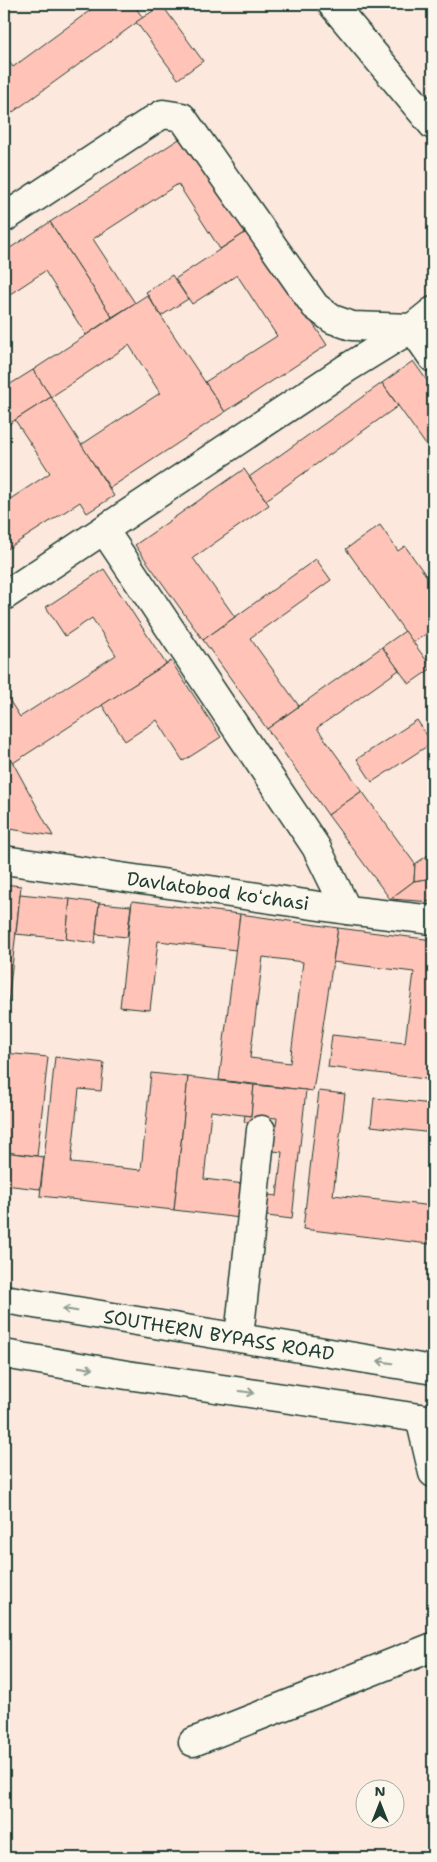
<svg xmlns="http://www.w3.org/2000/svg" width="437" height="1862" font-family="'Shantell Sans',sans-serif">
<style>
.building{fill:#ffc4b7;stroke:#1f3d34;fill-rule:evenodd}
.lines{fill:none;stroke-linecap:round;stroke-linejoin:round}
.minor-casing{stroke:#1f3d34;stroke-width:31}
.highway-casing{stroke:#1f3d34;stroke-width:31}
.minor{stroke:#fbf7ec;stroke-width:28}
.highway{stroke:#fbf7ec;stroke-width:28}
.oneway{stroke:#8d9a90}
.labels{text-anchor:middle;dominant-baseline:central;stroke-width:4;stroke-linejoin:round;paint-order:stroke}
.street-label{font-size:19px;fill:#1f3d34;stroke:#fbf7ec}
</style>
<rect width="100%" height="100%" fill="#fce8dc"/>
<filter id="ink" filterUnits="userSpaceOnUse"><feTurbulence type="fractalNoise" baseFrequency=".02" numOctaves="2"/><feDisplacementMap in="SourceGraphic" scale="10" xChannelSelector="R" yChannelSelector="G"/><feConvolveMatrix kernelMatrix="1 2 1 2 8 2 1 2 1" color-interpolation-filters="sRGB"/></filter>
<g filter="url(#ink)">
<g class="building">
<path d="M88 4H133L143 18 6 117 4 113V55L13 67 92 9Z"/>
<path d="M147 4H163L153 11Z"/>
<path d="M162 5 203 61 178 79 136 22Z"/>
<path d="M187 134 251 229 220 249 178 184 93 239 135 303 112 317 50 222Z"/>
<path d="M50 222 112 317 86 335 45 271 4 298V252Z"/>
<path d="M251 229 327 345 225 412 205 382 277 336 237 275 192 304 175 279Z"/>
<path d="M172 275 188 299 161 316 146 292Z"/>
<path d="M147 295 225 412 110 488 81 445 160 393 129 345 51 397 33 370Z"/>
<path d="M413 361 433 389V455L382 383Z"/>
<path d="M33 370 51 397 4 427V388Z"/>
<path d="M382 383 398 406 266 500 249 477Z"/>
<path d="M51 397 114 496 87 513 80 502 4 551V503L50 473 15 420Z"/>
<path d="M244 469 269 505 193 558 235 617 203 640 135 545Z"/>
<path d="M380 525 398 551 405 546 430 581 433 579V629L413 643 346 549Z"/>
<path d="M316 559 331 580 250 638 299 706 267 729 203 640Z"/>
<path d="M104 569 166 664 13 763 4 749V692L20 717 116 655 92 618 65 636 46 607Z"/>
<path d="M405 631 432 668 409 684 382 647Z"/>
<path d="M382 647 399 670 317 728 362 791 328 815 267 729Z"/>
<path d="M171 661 221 737 183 761 157 720 125 741 102 705Z"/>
<path d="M417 720 432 743 372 782 357 759Z"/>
<path d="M4 749 13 763 53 836 4 828Z"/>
<path d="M362 791 415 864 414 881 390 899 328 815Z"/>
<path d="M433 852V878L414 881 415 864Z"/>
<path d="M433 878V902L390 899 414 881Z"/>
<path d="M4 884 21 886 4 1040Z"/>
<path d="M20 894 70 899 66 939 16 934Z"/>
<path d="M70 899 99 903 95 943 66 939Z"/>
<path d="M132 901 240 914 236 950 158 941 150 1010 120 1007Z"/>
<path d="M99 903 131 906 127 937 96 934Z"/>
<path d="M240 914 338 928 313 1091 219 1080ZM263 957 303 962 290 1063 250 1058Z"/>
<path d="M338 928 433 940V1080L328 1067 332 1035 405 1043 414 972 333 962Z"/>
<path d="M4 1053 48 1057 37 1156 4 1152V1113L7 1084H4Z"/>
<path d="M55 1057 104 1063 101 1091 79 1089 71 1163 141 1170 151 1073 188 1077 174 1210 40 1196Z"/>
<path d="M188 1077 254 1085 251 1116 211 1111 204 1179 244 1184 240 1218 174 1210Z"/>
<path d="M254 1085 306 1090 292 1219 259 1215 261 1194 277 1196 282 1152 273 1151 277 1118 263 1117V1123L244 1122 245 1115 251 1116Z"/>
<path d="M319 1091 345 1094 333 1195 433 1206 429 1244 303 1229Z"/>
<path d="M374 1098 433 1104V1133L371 1126Z"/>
<path d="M4 1152 44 1157 40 1189 4 1185Z"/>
<path d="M433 1207V1245L429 1244Z"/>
</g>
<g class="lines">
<defs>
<g id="minor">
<path d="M332 4 433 125"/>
<path d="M4 218 153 120 163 114 182 117 315 306 332 319 352 326 412 328 433 358"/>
<path d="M104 530 316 847 347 910"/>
<path d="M4 596 347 368 412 328 433 311"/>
<path d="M4 860 347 910 433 920"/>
<path d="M239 1337 261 1130"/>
<path d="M420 1418 433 1473"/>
<path d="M193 1742 433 1647"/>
</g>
<g id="highway">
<path id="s1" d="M4 1299 433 1370"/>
<path d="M4 1354 127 1375 433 1420"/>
</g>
</defs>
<use href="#minor" class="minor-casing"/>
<use href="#highway" class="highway-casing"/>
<use href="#minor" class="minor"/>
<use href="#highway" class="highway"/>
</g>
<defs><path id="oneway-shaft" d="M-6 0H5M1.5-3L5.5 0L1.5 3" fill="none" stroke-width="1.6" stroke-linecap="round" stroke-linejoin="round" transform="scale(1.25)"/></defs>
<g class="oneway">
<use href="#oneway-shaft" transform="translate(70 1310) rotate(-171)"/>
<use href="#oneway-shaft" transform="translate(385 1362) rotate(-170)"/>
<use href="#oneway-shaft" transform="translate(86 1368) rotate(10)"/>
<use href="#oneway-shaft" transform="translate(247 1392) rotate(8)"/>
</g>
</g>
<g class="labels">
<g class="street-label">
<text transform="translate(218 891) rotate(8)">Davlatobod koʻchasi</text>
<text stroke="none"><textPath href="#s1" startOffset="218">SOUTHERN BYPASS ROAD</textPath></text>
</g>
</g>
<rect width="437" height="1862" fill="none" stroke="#fbf7ec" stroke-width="20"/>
<rect x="10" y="10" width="417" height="1842" fill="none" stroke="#1f3d34" stroke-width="2" filter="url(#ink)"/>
<g transform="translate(380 1804)"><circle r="24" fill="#fbf7ec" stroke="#a3ada2"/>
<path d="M0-4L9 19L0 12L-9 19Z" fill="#1f3d34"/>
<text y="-8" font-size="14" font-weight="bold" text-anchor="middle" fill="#1f3d34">N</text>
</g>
</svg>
